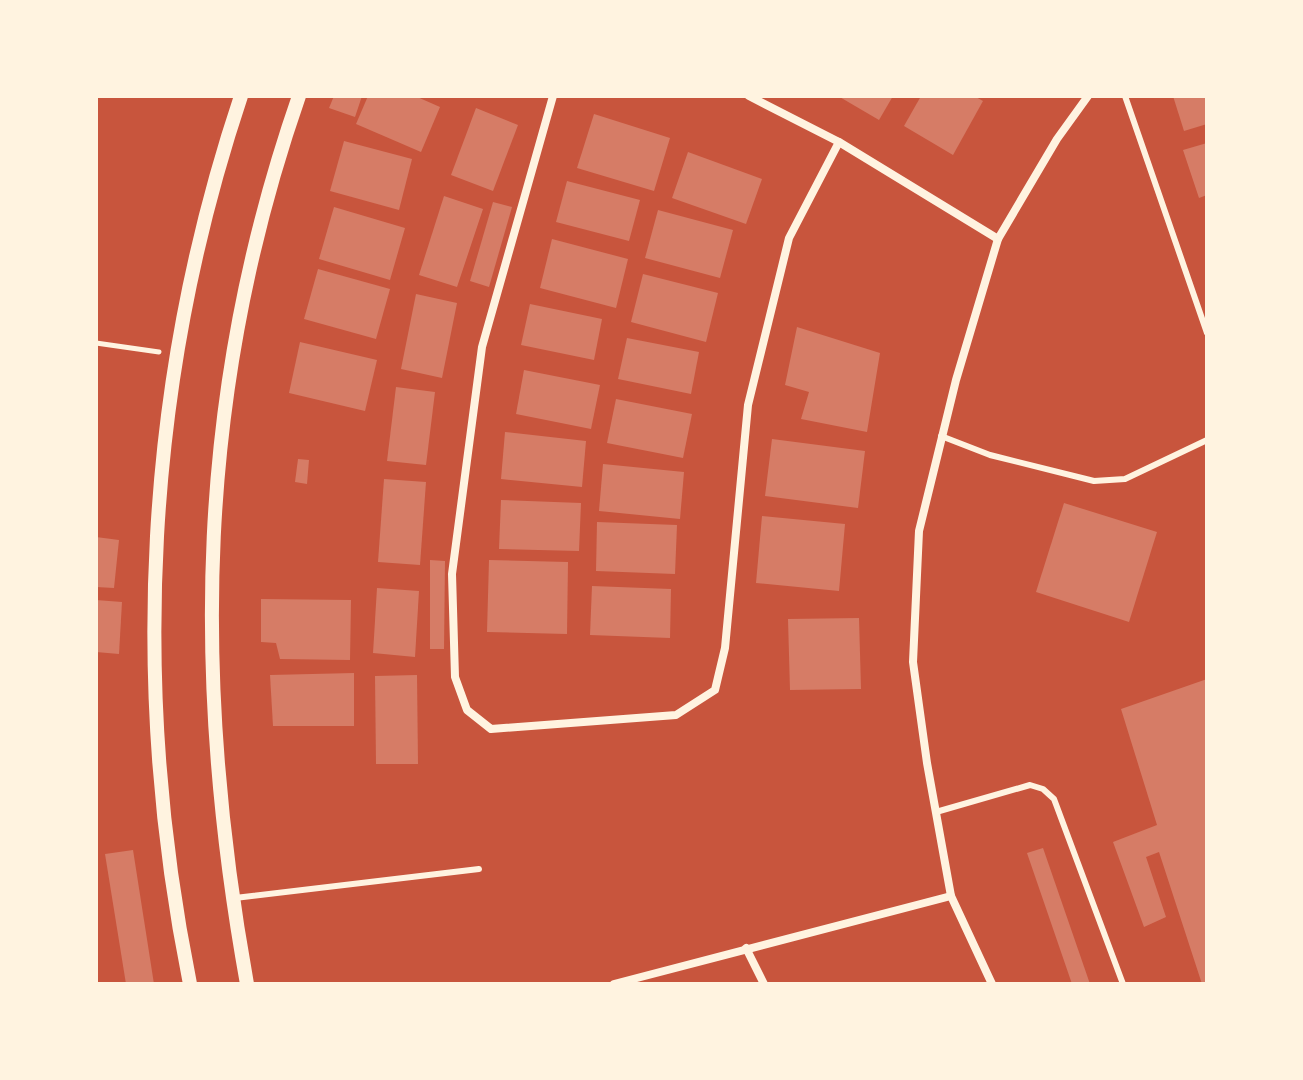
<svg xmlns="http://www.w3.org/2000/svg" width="1303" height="1080" font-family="'Work Sans',sans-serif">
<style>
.building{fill:#d67c66}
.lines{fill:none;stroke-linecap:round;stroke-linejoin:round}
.path{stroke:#fff3e0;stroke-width:5}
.service{stroke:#fff3e0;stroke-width:6}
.minor{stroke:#fff3e0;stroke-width:8}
.tertiary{stroke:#fff3e0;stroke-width:14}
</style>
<rect width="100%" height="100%" fill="#c8553d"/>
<g class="building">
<path d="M334 96H362L355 117 329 108Z"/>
<path d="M368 96H415L440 107 421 152 356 124Z"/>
<path d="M838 96H893L879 120Z"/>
<path d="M921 96H974L983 101 953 155 904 126Z"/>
<path d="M1173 96H1207V124L1184 131Z"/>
<path d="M476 108 518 125 493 191 451 175Z"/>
<path d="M594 114 670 138 654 191 577 168Z"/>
<path d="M344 141 412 159 399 210 330 191Z"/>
<path d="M1207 143V195L1199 198 1183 150Z"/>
<path d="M688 152 762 179 746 224 672 198Z"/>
<path d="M567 181 640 200 629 241 556 222Z"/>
<path d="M444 196 483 209 457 287 419 275Z"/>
<path d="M493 202 512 207 489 287 470 281Z"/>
<path d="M334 207 405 228 390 280 319 259Z"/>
<path d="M658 210 733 230 720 278 645 258Z"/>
<path d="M552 239 628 259 616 308 540 288Z"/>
<path d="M318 269 390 289 376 339 304 319Z"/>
<path d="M643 274 718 293 706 342 631 322Z"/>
<path d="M416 294 457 303 442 378 401 369Z"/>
<path d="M530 304 602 319 594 360 521 345Z"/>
<path d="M797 327 880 353 867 432 801 419 809 392 785 385Z"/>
<path d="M627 338 699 352 691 394 618 379Z"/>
<path d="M300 342 377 360 365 411 289 393Z"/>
<path d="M524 370 600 385 591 429 516 414Z"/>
<path d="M396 387 435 392 426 465 387 461Z"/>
<path d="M616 399 692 414 683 458 607 443Z"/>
<path d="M505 432 586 441 582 487 501 479Z"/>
<path d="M772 439 865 451 858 508 765 496Z"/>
<path d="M298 459 309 460 307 484 295 482Z"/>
<path d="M603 464 684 472 680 519 599 511Z"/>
<path d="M384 479 426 482 420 565 378 562Z"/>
<path d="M501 500 581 503 579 551 499 549Z"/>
<path d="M1064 503 1157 532 1129 622 1036 592Z"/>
<path d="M762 516 845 524 839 591 756 583Z"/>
<path d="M597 522 677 525 675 574 596 571Z"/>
<path d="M96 537 119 540 114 588 96 587Z"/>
<path d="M430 560 445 561 444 649H430Z"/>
<path d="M489 560 568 562 567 634 487 632Z"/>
<path d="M592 586 671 589 670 638 590 635Z"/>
<path d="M377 588 419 591 415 657 373 653Z"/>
<path d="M261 599 351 600 350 660 280 659 276 643 261 642Z"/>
<path d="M96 600 122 602 119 654 96 652Z"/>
<path d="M859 618 861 689 790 690 788 619Z"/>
<path d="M354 673V726H273L270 675Z"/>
<path d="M417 675 418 764H376L375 676Z"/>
<path d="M1207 679V984H1202L1159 852 1146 857 1166 917 1144 927 1113 842 1157 825 1121 709Z"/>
<path d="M1043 848 1090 984H1072L1027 853Z"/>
<path d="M133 850 154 984H126L105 854Z"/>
</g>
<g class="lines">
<path class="path" d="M96 343 159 352"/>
<g class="service">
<path d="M1125 96 1207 333"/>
<path d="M941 436 990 455 1094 481 1125 479 1207 440"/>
<path d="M936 812 1030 785 1043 789 1054 799 1123 984"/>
<path d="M235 898 479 869"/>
</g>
<g class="minor">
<path d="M553 96 482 347 452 574 455 677 467 710 491 729 676 715 715 690 725 648 748 405 789 238 839 142"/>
<path d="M749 96 839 142 998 239"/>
<path d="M746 948 764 984"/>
<path d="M614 984 951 896"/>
<path d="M992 984 951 896 927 763 913 662 919 531 956 380 998 239 1057 139 1088 96"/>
</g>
<g class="tertiary">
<path d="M190 984C130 687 145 383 241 96"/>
<path d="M247 984C192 679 196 392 299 96"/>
</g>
</g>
<rect width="1303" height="1080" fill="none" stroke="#fff3e0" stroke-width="196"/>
</svg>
